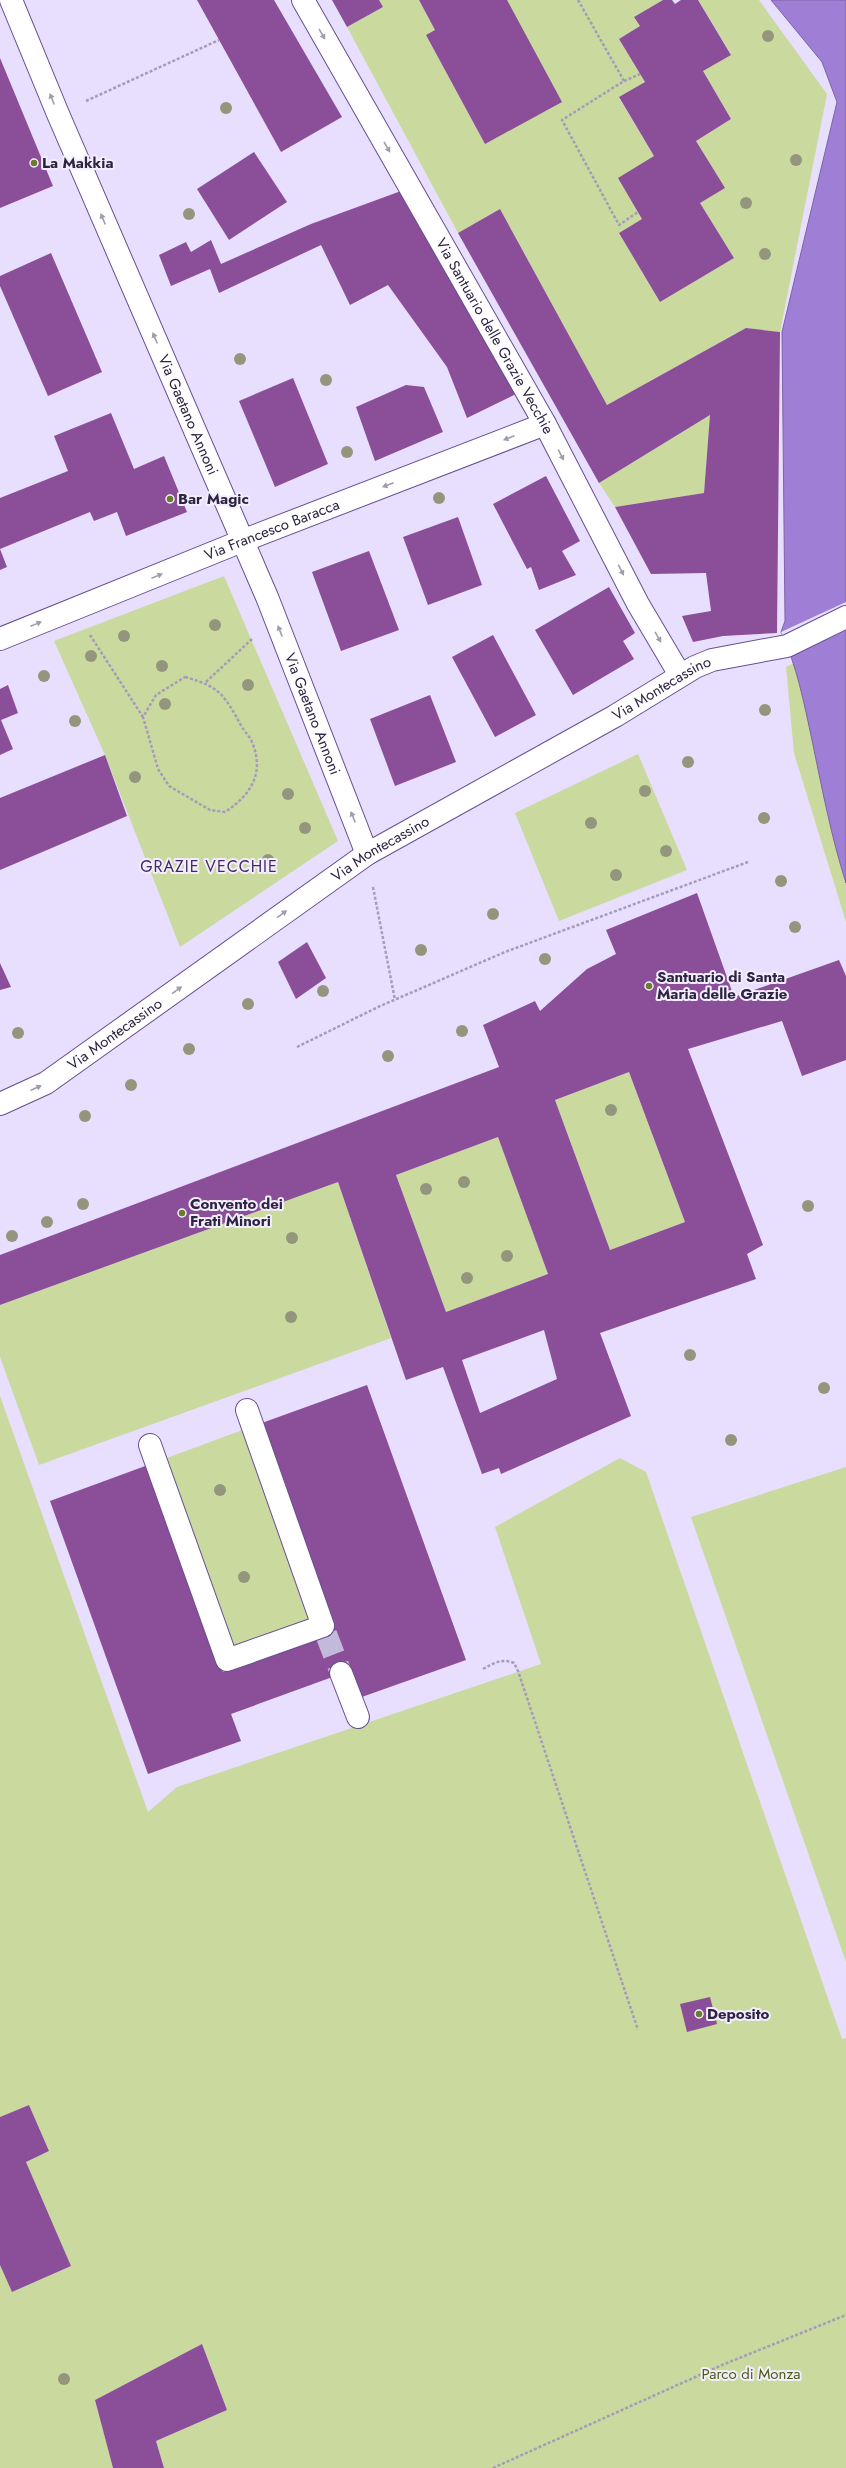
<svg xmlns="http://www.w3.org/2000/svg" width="846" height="2468" font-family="Jost,sans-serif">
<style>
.green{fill:#cad99e}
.water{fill:#9e7fd5;stroke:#7c63a9}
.pier{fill:#e8defe}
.building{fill:#8a4f98;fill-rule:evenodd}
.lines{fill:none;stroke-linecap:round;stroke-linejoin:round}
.minor-tunnel{stroke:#c3b9d8;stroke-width:22;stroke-dasharray:22 11;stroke-linecap:butt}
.minor-casing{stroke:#684e92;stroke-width:24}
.path{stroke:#a59bba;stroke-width:2.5;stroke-dasharray:3 2;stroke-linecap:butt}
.minor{stroke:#fff;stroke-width:22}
.tree{fill:#93967d}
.oneway{fill:#a19caa}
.poi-dot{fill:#6b7c2a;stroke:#f3eefe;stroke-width:1.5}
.labels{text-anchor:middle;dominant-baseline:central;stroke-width:4;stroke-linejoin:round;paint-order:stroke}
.poi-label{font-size:15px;font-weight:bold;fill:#2e2341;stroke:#f3eefe;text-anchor:start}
.street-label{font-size:15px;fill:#2e2341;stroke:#f3eefe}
.park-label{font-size:15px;fill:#4e5b14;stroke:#f3eefe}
.neighbourhood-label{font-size:16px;letter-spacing:1px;fill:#432869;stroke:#f3eefe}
</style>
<rect width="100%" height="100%" fill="#e8defe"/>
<g class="green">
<path d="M379 0H419L435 30 426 35 485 144 507 0H663L634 17 640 26 619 39 645 82 619 98 654 156 642 219 619 233 660 302 734 258 700 203 724 188 696 141 731 119 703 71 731 54 698 0H759L827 94 780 332 746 328 607 405 500 209 458 233 347 27 383 7Z"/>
<path d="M710 415 704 493 615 507 599 483Z"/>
<path d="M224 576 338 841 180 947 105 755 54 641Z"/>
<path d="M846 637V922L794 753 786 667Z"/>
<path d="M638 754 687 870 559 921 515 813Z"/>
<path d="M629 1072 685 1222 610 1250 555 1100Z"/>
<path d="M498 1137 548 1274 446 1312 396 1175Z"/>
<path d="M338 1182 391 1338 39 1465 0 1357V1305Z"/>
<path d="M0 1396 148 1812 177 1787 541 1664 495 1527 620 1458 646 1472 842 2039 846 2038V2468H164L156 2441 227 2410 202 2344 95 2400 113 2468H0V2265L12 2292 71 2266 26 2162 49 2151 29 2105 0 2117Z"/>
<path d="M259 1424 334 1631 223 1672 148 1465Z"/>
<path d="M846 1467V1962L691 1517Z"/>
</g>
<path class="water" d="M771 0H846V883C831 836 822 788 812 740 804 703 797 666 781 632L785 621 782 332 837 102 822 62Z"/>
<path class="pier" d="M846 602V630L792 655 781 632Z"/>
<g class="building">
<path d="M197 0H274L342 117 281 152Z"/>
<path d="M332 0H379L383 7 347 27Z"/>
<path d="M419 0H507L562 102 485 144 426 35 435 30Z"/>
<path d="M663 0H672L675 4 681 0H698L731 55 703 71 731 119 696 141 725 188 700 203 734 258 660 302 619 233 642 219 618 178 654 156 619 97 645 82 619 39 640 26 634 17Z"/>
<path d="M0 58 53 186 0 208Z"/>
<path d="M254 152 287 202 229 240 197 189Z"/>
<path d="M401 191 516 394 467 418 447 367 388 285 350 305 321 245 219 293 210 269 171 286 159 255 186 242 191 252 211 240 221 264 311 224Z"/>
<path d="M500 209 607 405 746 328 780 332 777 633 723 636 693 642 682 616 711 611 706 573 651 574 615 507 704 493 710 415 599 483 458 233Z"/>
<path d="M51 253 102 372 48 396 0 286V276Z"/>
<path d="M293 378 328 464 275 487 239 401Z"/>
<path d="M406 385 424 387 443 432 375 461 356 407Z"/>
<path d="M111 413 134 469 164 456 187 512 126 536 117 512 94 521 90 512 0 549 7 567 0 570V498L68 471 54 436Z"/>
<path d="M546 476 580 541 562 551 576 575 539 590 531 567 527 569 493 504Z"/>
<path d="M458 517 482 585 428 605 403 537Z"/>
<path d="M369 551 399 630 341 651 312 572Z"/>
<path d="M609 587 635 633 623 641 634 659 573 695 535 630Z"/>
<path d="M493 635 536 715 495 737 452 657Z"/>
<path d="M8 685 18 713 1 720 13 749 0 755V689Z"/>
<path d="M430 695 456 762 395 786 370 719Z"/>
<path d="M105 755 127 816 0 870V798Z"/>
<path d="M697 893 734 997 839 960 846 976V1060L802 1076 782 1021 688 1049 763 1245 747 1254 756 1279 600 1333 631 1416 501 1474 499 1468 482 1474 443 1367 406 1380 338 1182 0 1305V1255L499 1067 483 1025 535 1001 540 1011 587 969 616 954 606 930ZM629 1072 685 1222 610 1250 555 1100ZM498 1137 548 1274 446 1312 396 1175ZM544 1330 557 1379 480 1413 462 1360Z"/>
<path d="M307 942 326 978 296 999 278 962Z"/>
<path d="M0 963 11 987 0 990Z"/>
<path d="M367 1385 466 1660 359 1698 349 1671 231 1714 241 1741 148 1774 50 1501 148 1465 223 1672 334 1631 259 1424Z"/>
<path d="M710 1997 717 2024 687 2032 680 2004Z"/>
<path d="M29 2105 49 2151 26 2162 71 2266 12 2292 0 2265V2117Z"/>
<path d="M202 2344 227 2410 156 2441 164 2468H113L95 2400Z"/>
</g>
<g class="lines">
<path class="minor-tunnel" d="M326 1634 341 1673"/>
<defs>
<g id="minor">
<path id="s1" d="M11 0 58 114 267 597 367 854"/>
<path id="s2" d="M303 0 545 424 638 604 680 675"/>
<path id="s3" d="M0 639 242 541 545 424"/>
<path id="s4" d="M0 1104 46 1083 367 854 615 716 695 667 712 660 787 646 846 617"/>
<path d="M150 1445 227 1660 323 1626 247 1410"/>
<path d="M341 1673 358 1717"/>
</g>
</defs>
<use href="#minor" class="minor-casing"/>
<g class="path">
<path d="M578 0 624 81 562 120 619 225 638 212"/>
<path d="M624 81 640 74"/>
<path d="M86 101 219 40"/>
<path d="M90 635 143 717"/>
<path d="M185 677C221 687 224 695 242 727 245 732 250 737 252 742 265 773 251 795 225 812L210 810 169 786 158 769 143 717 156 695Z"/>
<path d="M206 682 252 639"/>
<path d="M373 887 395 1000"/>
<path d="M297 1047 378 1007 505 952 748 862"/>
<path d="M483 1669C494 1663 502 1658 514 1663L518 1671 638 2030"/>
<path d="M493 2468 722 2365 846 2315"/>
</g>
<use href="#minor" class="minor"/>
</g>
<g class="tree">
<circle cx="768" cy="36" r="6"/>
<circle cx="226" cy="108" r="6"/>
<circle cx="796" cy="160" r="6"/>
<circle cx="746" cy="203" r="6"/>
<circle cx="189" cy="214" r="6"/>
<circle cx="765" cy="254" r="6"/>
<circle cx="240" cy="359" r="6"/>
<circle cx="326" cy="380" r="6"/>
<circle cx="347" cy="452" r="6"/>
<circle cx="439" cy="498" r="6"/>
<circle cx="215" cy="625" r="6"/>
<circle cx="124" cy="636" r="6"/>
<circle cx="91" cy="656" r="6"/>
<circle cx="162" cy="666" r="6"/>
<circle cx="44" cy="676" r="6"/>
<circle cx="248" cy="685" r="6"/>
<circle cx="165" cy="704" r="6"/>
<circle cx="765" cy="710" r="6"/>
<circle cx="75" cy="721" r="6"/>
<circle cx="688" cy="762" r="6"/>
<circle cx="135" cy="777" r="6"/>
<circle cx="645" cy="791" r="6"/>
<circle cx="288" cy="794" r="6"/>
<circle cx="764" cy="818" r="6"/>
<circle cx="591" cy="823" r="6"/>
<circle cx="305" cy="828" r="6"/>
<circle cx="666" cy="851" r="6"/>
<circle cx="268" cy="860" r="6"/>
<circle cx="616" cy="875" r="6"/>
<circle cx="781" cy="881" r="6"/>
<circle cx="493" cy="914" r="6"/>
<circle cx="795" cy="927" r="6"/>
<circle cx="421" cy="950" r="6"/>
<circle cx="545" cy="959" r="6"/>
<circle cx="323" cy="991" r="6"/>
<circle cx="248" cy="1004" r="6"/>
<circle cx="462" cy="1031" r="6"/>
<circle cx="18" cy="1033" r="6"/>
<circle cx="189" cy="1049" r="6"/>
<circle cx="388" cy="1056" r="6"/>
<circle cx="131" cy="1085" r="6"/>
<circle cx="611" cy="1110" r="6"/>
<circle cx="85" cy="1116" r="6"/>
<circle cx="464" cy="1182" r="6"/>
<circle cx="426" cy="1189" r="6"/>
<circle cx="83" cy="1204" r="6"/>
<circle cx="808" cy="1206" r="6"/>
<circle cx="47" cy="1222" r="6"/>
<circle cx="12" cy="1236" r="6"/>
<circle cx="292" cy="1238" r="6"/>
<circle cx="507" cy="1256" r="6"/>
<circle cx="467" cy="1278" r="6"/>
<circle cx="291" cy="1317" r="6"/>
<circle cx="690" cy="1355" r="6"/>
<circle cx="824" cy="1388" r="6"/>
<circle cx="731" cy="1440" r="6"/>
<circle cx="220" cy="1490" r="6"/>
<circle cx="244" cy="1577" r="6"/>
<circle cx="64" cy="2379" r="6"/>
</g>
<defs><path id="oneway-solid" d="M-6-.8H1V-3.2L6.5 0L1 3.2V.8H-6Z"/></defs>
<g class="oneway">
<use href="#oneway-solid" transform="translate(322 34) rotate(60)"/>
<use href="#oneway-solid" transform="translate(52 99) rotate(-112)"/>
<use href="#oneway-solid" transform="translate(387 147) rotate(60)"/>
<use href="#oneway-solid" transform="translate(103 219) rotate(-113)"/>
<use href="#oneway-solid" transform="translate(155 338) rotate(-113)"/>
<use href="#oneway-solid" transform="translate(509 438) rotate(159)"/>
<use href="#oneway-solid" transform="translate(561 455) rotate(63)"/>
<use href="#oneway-solid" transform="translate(388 485) rotate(159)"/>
<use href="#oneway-solid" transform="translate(621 570) rotate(63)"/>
<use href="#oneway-solid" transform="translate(157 576) rotate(-22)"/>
<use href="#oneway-solid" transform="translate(36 624) rotate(-22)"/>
<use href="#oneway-solid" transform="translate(280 631) rotate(-111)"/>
<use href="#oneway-solid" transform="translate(658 637) rotate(60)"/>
<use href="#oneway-solid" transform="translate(353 817) rotate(-112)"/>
<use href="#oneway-solid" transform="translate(282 914) rotate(-36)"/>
<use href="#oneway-solid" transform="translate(177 990) rotate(-36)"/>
<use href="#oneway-solid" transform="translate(36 1088) rotate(-24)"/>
</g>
<g class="poi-dot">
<circle cx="34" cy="163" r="4"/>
<circle cx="170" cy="499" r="4"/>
<circle cx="649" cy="986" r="4"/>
<circle cx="182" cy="1213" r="4"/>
<circle cx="699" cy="2014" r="4"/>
</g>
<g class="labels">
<g class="poi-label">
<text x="42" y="163">La Makkia</text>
<text x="178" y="499">Bar Magic</text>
<text x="657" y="977">Santuario di Santa<tspan x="657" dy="17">Maria delle Grazie</tspan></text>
<text x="190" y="1204">Convento dei<tspan x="190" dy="17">Frati Minori</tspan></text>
<text x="707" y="2014">Deposito</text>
</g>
<g class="street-label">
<text stroke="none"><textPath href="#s2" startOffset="387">Via Santuario delle Grazie Vecchie</textPath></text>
<text stroke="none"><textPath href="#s1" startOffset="451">Via Gaetano Annoni</textPath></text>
<text stroke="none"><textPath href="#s3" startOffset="293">Via Francesco Baracca</textPath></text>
<text stroke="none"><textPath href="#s4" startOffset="783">Via Montecassino</textPath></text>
<text stroke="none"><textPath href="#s1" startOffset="775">Via Gaetano Annoni</textPath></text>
<text stroke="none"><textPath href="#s4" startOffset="459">Via Montecassino</textPath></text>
<text stroke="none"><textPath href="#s4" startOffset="135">Via Montecassino</textPath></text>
</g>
<g class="park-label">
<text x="751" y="2374">Parco di Monza</text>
</g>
<g class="neighbourhood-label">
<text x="209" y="866">GRAZIE VECCHIE</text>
</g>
</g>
</svg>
